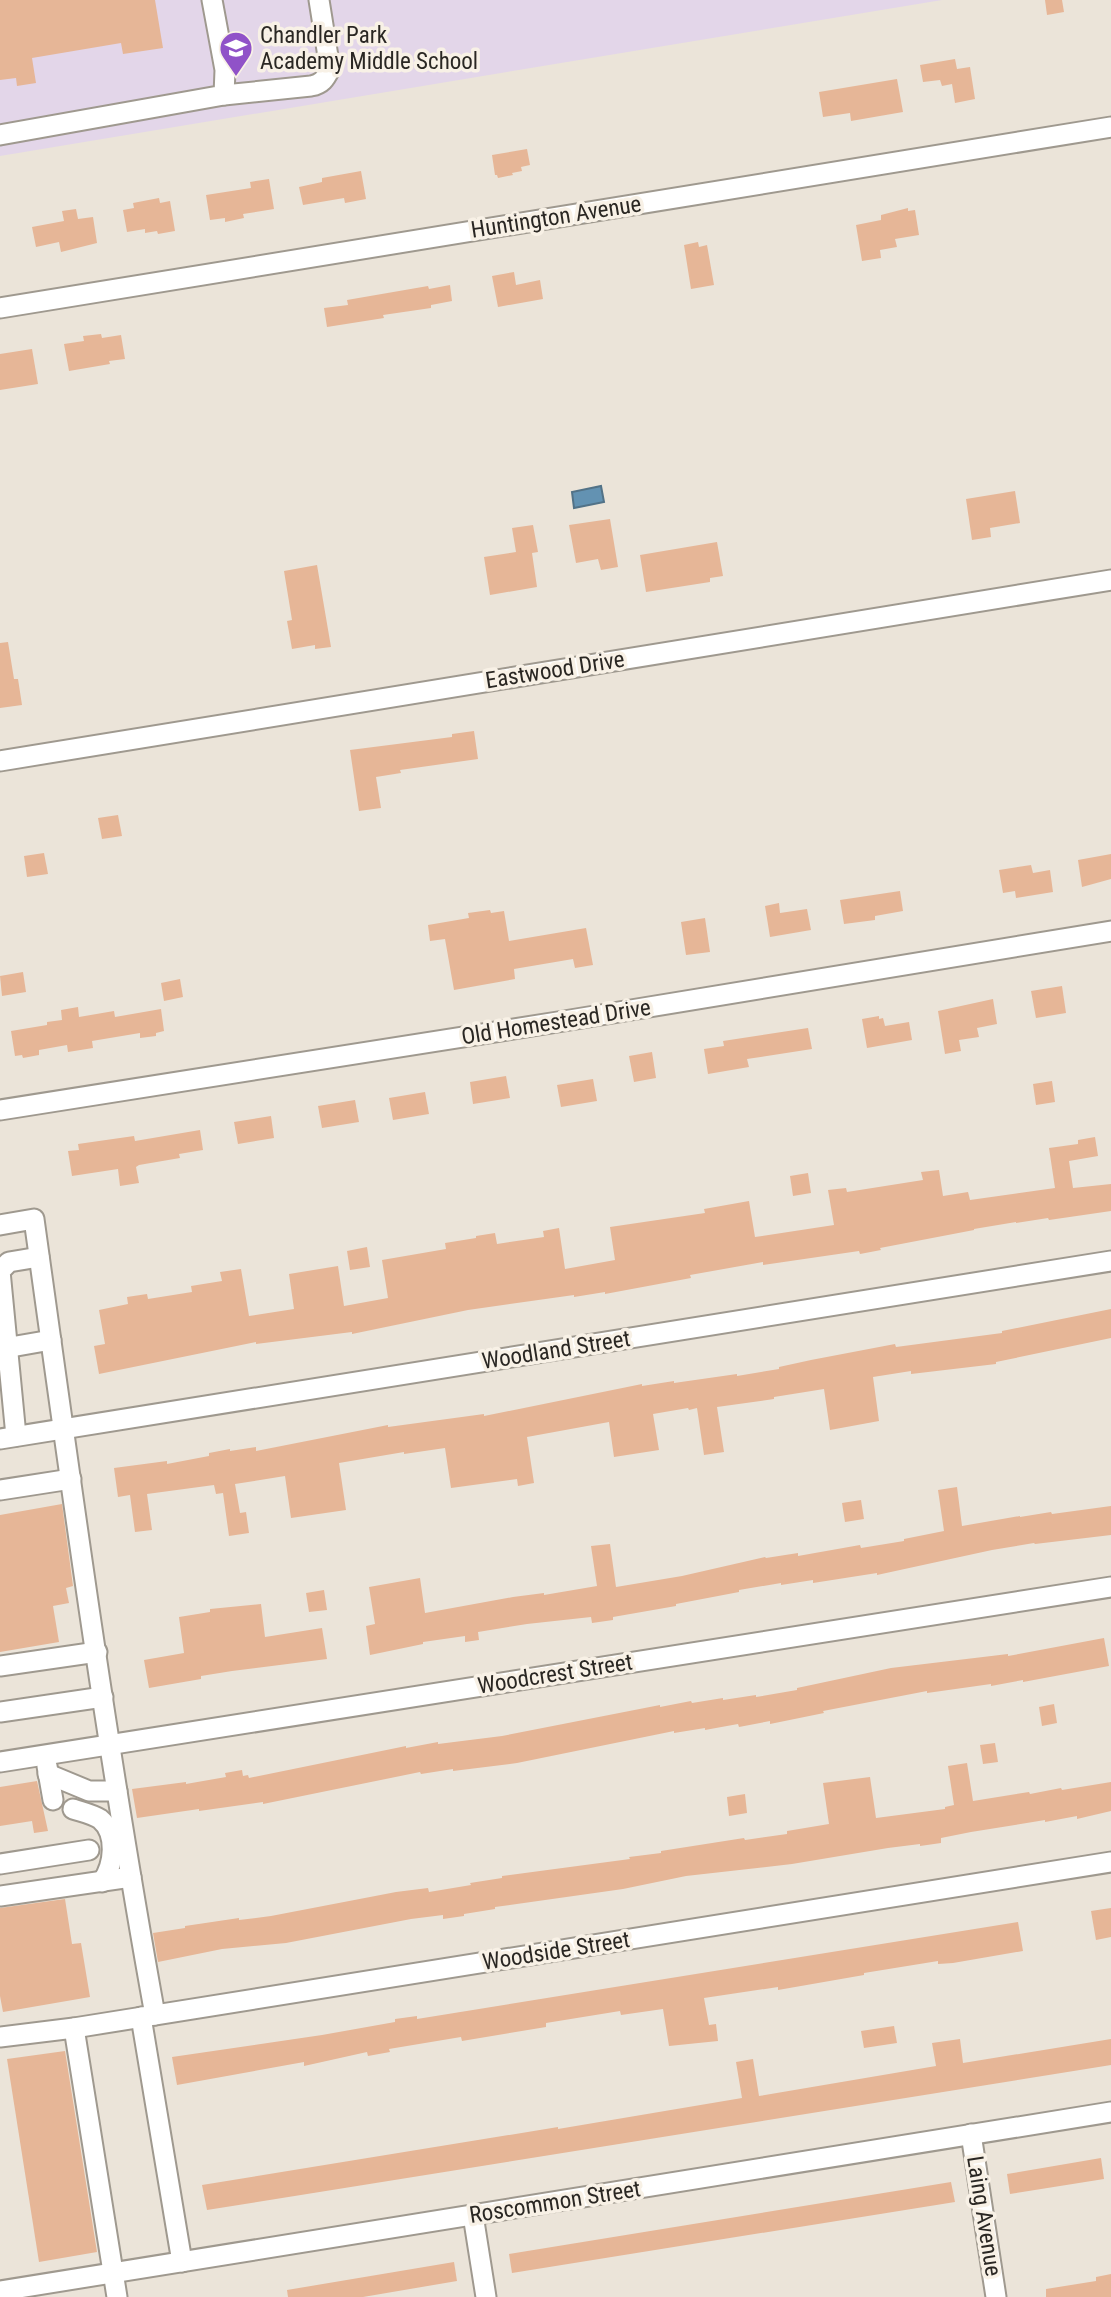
<svg xmlns="http://www.w3.org/2000/svg" width="1111" height="2297" font-family="'Roboto Condensed',sans-serif">
<style>
.education{fill:#e3d6e9}
.water{fill:#6392b2;stroke:#527287;stroke-width:2}
.building{fill:#e6b697}
.lines{fill:none;stroke-linecap:round;stroke-linejoin:round}
.minor-casing{stroke:#9f998f;stroke-width:23}
.minor{stroke:#fff;stroke-width:19}
.labels{text-anchor:middle;dominant-baseline:central;stroke-width:7;stroke-linejoin:round;paint-order:stroke}
.poi-label{font-size:23px;fill:#2a2723;stroke:#f8f1e6;text-anchor:start}
.street-label{font-size:23px;fill:#2a2723;stroke:#f8f1e6}
</style>
<rect width="100%" height="100%" fill="#ebe4d9"/>
<path class="education" d="M0 0H942L0 156Z"/>
<path class="water" d="M601 486 604 502 574 508 572 492Z"/>
<g class="building">
<path d="M0 0H155L163 48 123 54 121 43 32 58 36 83 17 86 16 78 0 80Z"/>
<path d="M1045 0H1062L1064 12 1047 15Z"/>
<path d="M955 59 957 69 970 67 975 99 955 103 952 84 942 86 940 80 923 82 920 65Z"/>
<path d="M897 79 903 112 851 121 850 113 823 117 819 92Z"/>
<path d="M527 149 530 165 521 167 522 171 512 173 513 175 498 178 497 175H495L492 155Z"/>
<path d="M361 171 366 199 345 203 344 198 303 205 299 187 322 182V178Z"/>
<path d="M269 179 274 209 243 214 244 218 225 222V218L210 220 206 195 251 188 250 182Z"/>
<path d="M159 198 160 203 170 201 175 231 158 234 157 231 145 233V229L127 232 123 210 134 208 133 203Z"/>
<path d="M908 208V211L915 210 919 235 895 239 897 247 880 250 881 258 862 261 856 225 881 220V215Z"/>
<path d="M76 209 78 219 93 217 97 243 61 252 59 242 36 247 32 227 64 221 62 211Z"/>
<path d="M698 242 699 247 707 245 714 285 691 289 684 245Z"/>
<path d="M514 272 516 285 540 280 543 299 498 307 492 276Z"/>
<path d="M450 285 452 301 431 305V308L383 315 384 318 327 327 324 308 348 305 347 300 428 286 429 289Z"/>
<path d="M101 334 102 338 121 335 125 359 109 361 110 364 69 371 64 344 84 341 83 336Z"/>
<path d="M32 349 38 384 0 390V354Z"/>
<path d="M1015 491 1020 523 990 528 991 537 972 540 966 499Z"/>
<path d="M610 519 618 567 601 570 598 559 576 563 569 525Z"/>
<path d="M533 525 538 552 532 553 537 587 490 595 484 557 516 552 512 528Z"/>
<path d="M717 542 723 576 710 578V582L646 592 640 555Z"/>
<path d="M317 565 331 647 315 649V645L292 649 287 621 292 620 284 571Z"/>
<path d="M8 642 14 679H18L22 705 0 708V643Z"/>
<path d="M474 731 478 759 400 770 401 773 376 777 381 808 359 811 350 750 452 737V734Z"/>
<path d="M118 815 122 836 102 839 98 818Z"/>
<path d="M44 853 48 874 27 877 24 856Z"/>
<path d="M1111 854V879L1082 887 1078 860Z"/>
<path d="M1031 865 1033 873 1050 870 1053 892 1016 898 1015 891 1003 893 999 870Z"/>
<path d="M900 891 903 911 875 916V920L844 924 840 900Z"/>
<path d="M779 903 780 913 807 909 811 930 770 937 765 906Z"/>
<path d="M490 910 491 913 504 911 509 941 586 928 593 965 575 968 573 959 514 969 515 979 454 990 445 939 430 941 428 925 469 918 468 913Z"/>
<path d="M705 918 710 952 686 955 681 922Z"/>
<path d="M23 972 26 992 2 996 0 976Z"/>
<path d="M180 979 183 997 164 1001 161 983Z"/>
<path d="M1062 986 1066 1013 1036 1018 1031 991Z"/>
<path d="M993 999 997 1024 977 1028 979 1037 959 1040 961 1051 945 1054 938 1011Z"/>
<path d="M78 1007 79 1017 114 1011 115 1017 161 1009 164 1031 156 1033V1036L140 1038V1033L92 1041 93 1048 68 1052 67 1045 39 1050V1055L23 1058 22 1055 15 1056 11 1031 47 1025V1022L62 1020 61 1010Z"/>
<path d="M879 1016V1019L883 1018 885 1026 909 1022 912 1040 867 1048 862 1019Z"/>
<path d="M808 1028 812 1049 747 1059 749 1067 708 1074 704 1049 724 1046 723 1041Z"/>
<path d="M652 1052 656 1078 634 1082 629 1056Z"/>
<path d="M506 1076 510 1098 473 1104 470 1082Z"/>
<path d="M593 1079 597 1101 561 1107 557 1085Z"/>
<path d="M1052 1081 1055 1102 1036 1105 1033 1084Z"/>
<path d="M425 1092 429 1114 393 1120 389 1098Z"/>
<path d="M355 1100 359 1122 322 1128 318 1106Z"/>
<path d="M271 1116 274 1138 238 1144 234 1122Z"/>
<path d="M200 1130 203 1150 179 1154 180 1158 139 1165 136 1167 139 1183 120 1186 118 1169 72 1176 68 1151 79 1150 78 1144 134 1136 135 1141Z"/>
<path d="M1095 1137 1098 1156 1069 1161 1073 1188 1111 1184V1211L1049 1220 1048 1218 1016 1223V1222L974 1229V1230L880 1248 881 1250 860 1254 859 1251 763 1265V1262L690 1275 691 1278 605 1294V1292L574 1297V1295L468 1310 352 1334V1332L256 1344V1342L99 1374 94 1346 105 1344 99 1310 128 1304 127 1297 147 1294 148 1299 192 1292 191 1286 222 1281 220 1272 241 1269 249 1316 294 1309 289 1274 338 1266 344 1306 388 1298 382 1260 446 1249 445 1243 476 1238V1236L495 1233 497 1244 544 1237 543 1231 559 1228 565 1269 615 1260 610 1227 705 1213 704 1209 749 1201 755 1237 834 1225 828 1190 846 1188 847 1192 923 1180 921 1172 939 1170 943 1196 968 1192 970 1200 1055 1188 1049 1148 1078 1144V1140Z"/>
<path d="M808 1173 811 1193 793 1196 790 1176Z"/>
<path d="M367 1247 370 1267 350 1270 347 1251Z"/>
<path d="M1111 1309V1338L996 1362V1364L911 1374V1371L873 1377 879 1421 830 1430 824 1389 774 1397V1399L717 1407 724 1452 704 1455 697 1408 689 1410 688 1408 653 1414 659 1450 614 1457 609 1422 527 1437 534 1483 518 1486 517 1479 451 1488 445 1448 404 1454V1452L339 1463 346 1510 291 1518 285 1476 235 1484 240 1513 246 1512 249 1533 229 1536 223 1493 216 1494 214 1485 147 1494 152 1530 135 1532 130 1495 118 1497 114 1468 167 1461V1464L209 1456V1453L230 1449V1451L256 1447V1451L388 1425V1427L484 1414V1416L642 1384V1386L674 1381V1383L737 1374V1376L779 1369V1367L811 1360 895 1344 896 1347 1002 1333V1331Z"/>
<path d="M957 1487 962 1526 1020 1516V1517L1051 1512 1052 1514 1111 1506V1535L1035 1544 1034 1543 992 1550 877 1575V1573L813 1583V1580L781 1585V1583L739 1590V1592L676 1604V1606L613 1617V1620L592 1623 591 1617 527 1624 478 1632 479 1640 465 1642V1636L423 1642V1644L370 1655 366 1626 375 1624 369 1587 420 1578 425 1613 513 1597 544 1593V1595L597 1586 591 1546 610 1544 616 1587 682 1576 765 1557 766 1558 798 1553V1556L860 1545 861 1548 904 1541V1539L944 1531 938 1490Z"/>
<path d="M861 1500 864 1519 845 1522 842 1503Z"/>
<path d="M62 1504 73 1586 66 1588 69 1603 53 1606 59 1642 0 1652V1515Z"/>
<path d="M324 1590 327 1610 309 1612 306 1593Z"/>
<path d="M261 1604 265 1637 322 1628 327 1659 232 1671 201 1676V1679L149 1688 144 1660 184 1653 179 1617 210 1612V1609Z"/>
<path d="M1104 1638 1109 1666 1023 1682V1680L991 1686V1684L927 1693V1691L823 1711 824 1713 770 1724V1721L739 1727 738 1724 705 1730V1728L674 1733V1731L517 1763 453 1771V1769L421 1774 420 1772 263 1804V1802L199 1811V1809L137 1818 132 1789 186 1782V1784L226 1777 225 1773 242 1770 243 1776 248 1775 249 1778 406 1746V1748L438 1742V1744L502 1736 660 1705V1707L691 1701 692 1703 723 1698V1700L756 1695V1697L797 1690V1688L891 1668 1008 1654V1656Z"/>
<path d="M1054 1704 1057 1723 1042 1726 1039 1707Z"/>
<path d="M995 1743 998 1762 983 1764 980 1745Z"/>
<path d="M967 1763 973 1801 1029 1792 1030 1794 1061 1788 1062 1790 1111 1782V1811L1077 1819V1816L1045 1822V1820L971 1832 941 1838V1843L920 1846V1844L888 1848 792 1864 686 1876 623 1889 495 1907V1909L464 1914V1916L443 1919V1915L411 1919 286 1943 222 1949 158 1962 153 1933 185 1928V1926L239 1918V1920L271 1916 396 1892 428 1888 429 1892 471 1885 470 1883 502 1878V1876L630 1859 629 1857 661 1853V1851L744 1838 745 1840 787 1834V1831L829 1824 823 1783 870 1777 876 1818 945 1809V1807L954 1805 948 1766Z"/>
<path d="M37 1781 48 1831 34 1833 32 1821 0 1826V1787Z"/>
<path d="M745 1794 747 1813 729 1816 727 1797Z"/>
<path d="M65 1899 72 1944 81 1943 90 1997 3 2012 0 1996V1908Z"/>
<path d="M1111 1908V1937L1096 1940 1091 1911Z"/>
<path d="M1018 1922 1023 1951 953 1963 938 1964V1961L864 1973V1975L778 1990V1987L704 1998 709 2025 716 2024 718 2041 669 2046 663 2009 621 2015 620 2011 546 2023V2027L462 2041 461 2037 389 2049 390 2052 368 2056 367 2052 304 2066V2062L177 2085 172 2057 322 2035 395 2022V2019L417 2016V2019L448 2014Z"/>
<path d="M894 2026 897 2043 864 2048 861 2031Z"/>
<path d="M960 2039 963 2063 1111 2039V2065L207 2210 202 2185 558 2127V2129L742 2098 736 2062 753 2059 759 2096 936 2066 932 2043Z"/>
<path d="M65 2051 97 2252 39 2262 7 2059Z"/>
<path d="M1101 2158 1104 2179 1010 2194 1007 2174Z"/>
<path d="M951 2182 955 2202 512 2273 509 2254Z"/>
<path d="M454 2262 457 2281 363 2297H288L287 2290Z"/>
<path d="M1111 2274V2297H1046V2289L1096 2281V2277Z"/>
</g>
<g class="lines">
<defs>
<g id="minor">
<path d="M224 95 311 86C322 84 325 79 330 69L319 0"/>
<path d="M0 135 224 95 225 70 212 0"/>
<path d="M0 308 1111 127"/>
<path d="M0 761 1111 580"/>
<path d="M0 1110 564 1021 1111 931"/>
<path d="M0 1225 34 1219C71 1485 107 1751 155 2015"/>
<path d="M0 1349 51 1340"/>
<path d="M16 1436 0 1271 9 1262 39 1257"/>
<path d="M0 1439 1111 1261"/>
<path d="M0 1490 71 1479"/>
<path d="M0 1666 97 1652"/>
<path d="M0 1712 103 1697"/>
<path d="M0 1762 1111 1587"/>
<path d="M47 1766 53 1800"/>
<path d="M48 1774 89 1791H117"/>
<path d="M73 1809C82 1812 92 1814 100 1819 118 1834 114 1865 102 1882"/>
<path d="M0 1864 89 1850"/>
<path d="M0 1896 131 1877"/>
<path d="M141 2017 182 2262"/>
<path d="M74 2028 117 2297"/>
<path d="M0 2037 74 2028 1111 1862"/>
<path d="M971 2134 996 2297"/>
<path d="M473 2215 486 2297"/>
<path d="M0 2291 1111 2112"/>
</g>
</defs>
<use href="#minor" class="minor-casing"/>
<use href="#minor" class="minor"/>
</g>
<defs>
<symbol id="school-pin" viewBox="-11 -11 22 30"><path d="M0 17L-7.5 6A9.5 9.5 0 1 1 7.5 6Z" fill="#9052c8" stroke="#f8f1e6"/><path d="M0-5L7-2L0 1L-7-2ZM-4 1L0 2.5L4 1V4Q0 6-4 4Z" fill="#fff"/></symbol>
</defs>
<g fill-rule="evenodd">
<use href="#school-pin" x="217" y="29" width="38" height="52"/>
</g>
<g class="labels">
<g class="poi-label">
<text x="260" y="35">Chandler Park<tspan x="260" dy="26">Academy Middle School</tspan></text>
</g>
<g class="street-label">
<text transform="translate(556 217) rotate(-9)">Huntington Avenue</text>
<text transform="translate(555 670) rotate(-9)">Eastwood Drive</text>
<text transform="translate(556 1022) rotate(-9)">Old Homestead Drive</text>
<text transform="translate(556 1350) rotate(-9)">Woodland Street</text>
<text transform="translate(555 1674) rotate(-9)">Woodcrest Street</text>
<text transform="translate(556 1951) rotate(-9)">Woodside Street</text>
<text transform="translate(555 2202) rotate(-9)">Roscommon Street</text>
<text transform="translate(984 2216) rotate(81)">Laing Avenue</text>
</g>
</g>
</svg>
